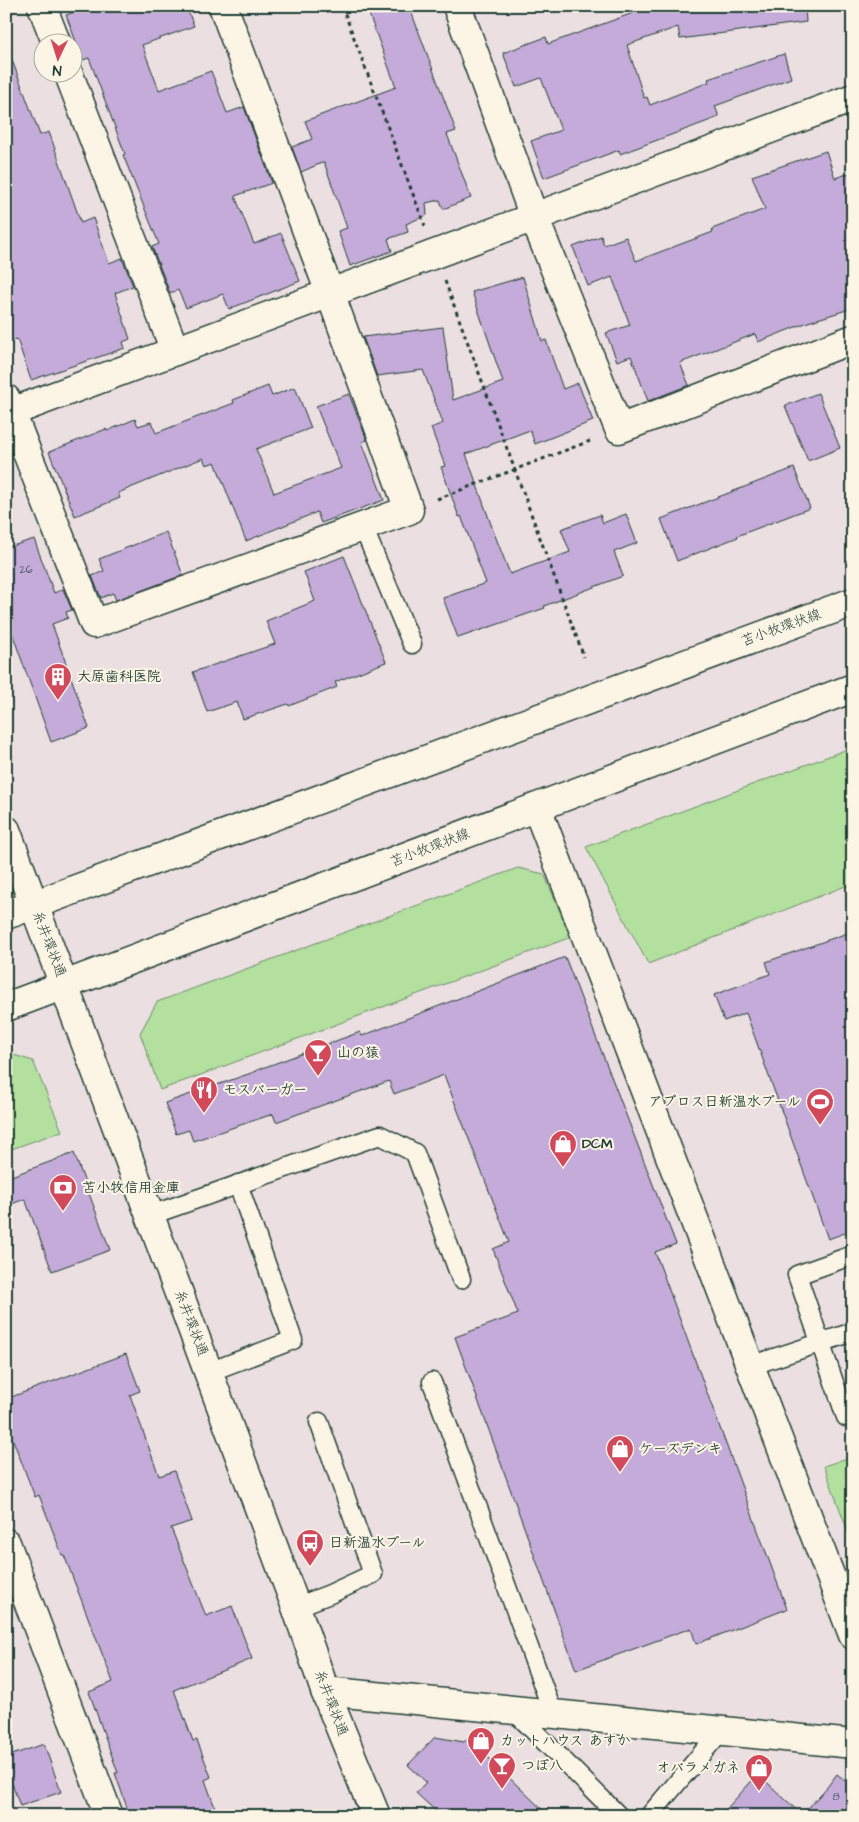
<svg xmlns="http://www.w3.org/2000/svg" width="859" height="1822" font-family="'Architects Daughter','Klee One',sans-serif">
<style>
.green{fill:#b3e09e;stroke:#698e69}
.building{fill:#c5abd9;stroke:#1f3d34}
.lines{fill:none;stroke-linecap:round;stroke-linejoin:round}
.service-casing{stroke:#1f3d34;stroke-width:21}
.minor-casing{stroke:#1f3d34;stroke-width:31}
.tertiary-casing{stroke:#1f3d34;stroke-width:31}
.secondary-casing{stroke:#1f3d34;stroke-width:31}
.path{stroke:#1f3d34;stroke-width:3;stroke-dasharray:4 4;stroke-linecap:butt}
.service{stroke:#fcf5e5;stroke-width:18}
.minor{stroke:#fcf5e5;stroke-width:28}
.tertiary{stroke:#fcf5e5;stroke-width:28}
.secondary{stroke:#fcf5e5;stroke-width:28}
.labels{text-anchor:middle;dominant-baseline:central;stroke-width:4;stroke-linejoin:round;paint-order:stroke}
.number-label{font-size:11px;fill:#48585d}
.street-label{font-size:14px;fill:#1f3d34;stroke:#fcf5e5}
.poi-label{font-size:14px;font-weight:bold;fill:#1f3d34;stroke:#fcf5e5;text-anchor:start}
</style>
<rect width="100%" height="100%" fill="#ecdfe1"/>
<filter id="ink" filterUnits="userSpaceOnUse"><feTurbulence type="fractalNoise" baseFrequency=".02" numOctaves="2"/><feDisplacementMap in="SourceGraphic" scale="10" xChannelSelector="R" yChannelSelector="G"/><feConvolveMatrix kernelMatrix="1 2 1 2 8 2 1 2 1" color-interpolation-filters="sRGB"/></filter>
<g filter="url(#ink)">
<g class="green">
<path d="M853 747V883L648 964 586 847Z"/>
<path d="M518 868 544 874 571 937 160 1090 140 1033 157 1002Z"/>
<path d="M14 1055 33 1061 62 1131 6 1151V1058Z"/>
<path d="M853 1456V1545L824 1466Z"/>
</g>
<g class="building">
<path d="M90 6H186L194 26 142 45 159 90 211 71 227 113 244 107 272 183 235 196 254 244 281 233 300 281 229 309 223 294 186 308 178 290 170 293 152 247 159 244 123 155 125 154 89 58 83 60 66 15Z"/>
<path d="M366 6H409L456 131 447 134 471 198 443 209 440 200 426 203 427 215 406 224 408 232 388 239 392 251 350 266 338 231 347 228 324 162 301 172 292 147 312 139 305 121 396 87Z"/>
<path d="M631 6H805L806 22 680 39 678 27 627 45 644 98 647 97 650 105 709 82 708 79 784 54 791 78 715 106 719 117 620 154 619 150 544 178 531 141 561 130 541 78 516 87 503 53 546 37 548 44 633 13Z"/>
<path d="M9 52 40 135 49 132 81 223 93 218 109 263 122 258 133 286 115 293 130 339 123 342 125 348 31 380 17 339 6 343V53Z"/>
<path d="M826 151 835 178 853 172V308L808 322 758 342 755 334 680 363 689 385 648 401 631 356 617 361 606 333 630 325 612 277 588 286 573 247 601 236 604 245 626 237 636 261 713 232 712 229 765 209 752 176Z"/>
<path d="M523 277 542 341 546 340 563 389 578 383 593 421 535 444 530 430 466 454 493 530 510 574 570 552 561 529 600 515 603 523 626 514 637 543 614 552 623 576 544 606 545 608 458 638 443 598 486 583 461 516 459 517 441 467 445 466 431 428 443 423 423 370 377 376 363 337 443 327 453 400 503 382 472 292Z"/>
<path d="M268 386 272 396 295 387 311 428 256 449 274 493 341 468 316 406 349 394 367 440 362 442 384 500 321 523 317 512 246 541 215 462 206 465 203 458 118 493 120 498 75 516 49 452 106 429 107 431 135 419 138 426 151 422 156 433 234 403 233 400Z"/>
<path d="M818 393 840 448 808 461 785 406Z"/>
<path d="M794 468 810 508 737 536 738 537 677 561 661 519Z"/>
<path d="M166 532 183 575 116 600 113 593 101 598 92 576 104 571 99 559Z"/>
<path d="M34 539 54 593 63 589 72 610 66 612 68 618 52 624 89 728 51 742 11 630 6 632V548Z"/>
<path d="M344 556 386 662 335 682 337 687 289 706 288 704 243 719 237 702 207 712 193 672 275 644 266 621 315 601 304 572Z"/>
<path d="M853 931V1230L828 1239 746 1013 724 1021 714 995 770 974 766 962Z"/>
<path d="M565 957 676 1244 655 1252 787 1609 696 1644 691 1628 576 1670 455 1337 518 1314 493 1249 509 1242 444 1075 394 1094 389 1081 276 1122 273 1114 193 1141 189 1130 176 1134 165 1103 257 1071V1070L360 1032 362 1036Z"/>
<path d="M74 1153 110 1250 52 1271 25 1199 6 1206V1178Z"/>
<path d="M126 1354 140 1391 130 1395 159 1476 174 1471 192 1521 171 1528 206 1616 232 1606 252 1659 174 1690 193 1741 197 1740 211 1777 205 1780 218 1816H130L115 1773H118L89 1692 113 1682 64 1555H62L39 1495 35 1497 6 1422V1399Z"/>
<path d="M435 1737 464 1742 468 1738 549 1816H441L416 1793 426 1782 408 1765Z"/>
<path d="M44 1744 61 1792 20 1806 6 1767V1757Z"/>
<path d="M758 1774 802 1815 828 1786 837 1774 853 1788V1816H720Z"/>
</g>
<g class="lines">
<defs>
<g id="service">
<path d="M363 527 412 644"/>
<path d="M151 1215 380 1135 415 1153 461 1279"/>
<path d="M853 1255 797 1275 846 1417 853 1415"/>
<path d="M750 1366 853 1332"/>
<path d="M209 1372 293 1340 238 1184"/>
<path d="M432 1382 553 1713"/>
<path d="M296 1607 330 1594 373 1574 319 1422"/>
<path d="M513 1710 619 1816"/>
<path d="M649 1816 721 1731"/>
</g>
<g id="minor">
<path d="M42 6 56 42"/>
<path d="M457 6 534 217 619 429 853 339"/>
<path d="M68 72 175 351"/>
<path d="M6 399 94 624 409 510 330 293 223 6"/>
<path d="M6 414 853 98"/>
<path d="M6 1543 109 1816"/>
</g>
<g id="tertiary">
<path d="M537 808 853 1635"/>
<path d="M6 830 296 1607 325 1691 376 1816"/>
<path d="M325 1691 853 1744"/>
</g>
<g id="secondary">
<path d="M6 915 853 602"/>
<path d="M6 1007 853 688"/>
</g>
</defs>
<use href="#service" class="service-casing"/>
<use href="#minor" class="minor-casing"/>
<use href="#tertiary" class="tertiary-casing"/>
<use href="#secondary" class="secondary-casing"/>
<g class="path">
<path d="M342 6 425 226"/>
<path d="M445 281 584 657"/>
<path d="M437 499 590 441"/>
</g>
<use href="#service" class="service"/>
<use href="#minor" class="minor"/>
<use href="#tertiary" class="tertiary"/>
<use href="#secondary" class="secondary"/>
</g>
</g>
<defs>
<symbol id="building-pin" viewBox="-11 -11 22 30"><path d="M0 17L-7.5 6A9.5 9.5 0 1 1 7.5 6Z" fill="#d1495b" stroke="#fcf5e5"/><path d="M-4-6H4V6H1V3H-1V6H-4ZM-2.5-4.3h1.7v1.8h-1.7ZM.8-4.3h1.7v1.8H.8ZM-2.5-1h1.7V.8h-1.7ZM.8-1h1.7V.8H.8Z" fill="#fff"/></symbol>
<symbol id="bar-pin" viewBox="-11 -11 22 30"><path d="M0 17L-7.5 6A9.5 9.5 0 1 1 7.5 6Z" fill="#d1495b" stroke="#fcf5e5"/><path d="M-6-5H6L.8 .8V4.5H3.5V6h-7V4.5H-.8V.8Z" fill="#fff"/></symbol>
<symbol id="restaurant-pin" viewBox="-11 -11 22 30"><path d="M0 17L-7.5 6A9.5 9.5 0 1 1 7.5 6Z" fill="#d1495b" stroke="#fcf5e5"/><path d="M-5-6h1v4h1v-4h1v4h1v-4h1v5L-1.5 .5V6h-2V.5L-5-1ZM5-6V6H3V1.5H1.5Q1.5-4 5-6Z" fill="#fff"/></symbol>
<symbol id="stadium-pin" viewBox="-11 -11 22 30"><path d="M0 17L-7.5 6A9.5 9.5 0 1 1 7.5 6Z" fill="#d1495b" stroke="#fcf5e5"/><path d="M0-5a6.5 5 0 1 0 0 10a6.5 5 0 1 0 0-10ZM-3.5-1.8h7v3.6h-7Z" fill="#fff"/></symbol>
<symbol id="shop-pin" viewBox="-11 -11 22 30"><path d="M0 17L-7.5 6A9.5 9.5 0 1 1 7.5 6Z" fill="#d1495b" stroke="#fcf5e5"/><path d="M-5-2.5h2.3a2.7 3.5 0 0 1 5.4 0H5L5.5 6h-11ZM-1.5-2.5h3a1.5 2.3 0 0 0-3 0Z" fill="#fff"/></symbol>
<symbol id="bank-pin" viewBox="-11 -11 22 30"><path d="M0 17L-7.5 6A9.5 9.5 0 1 1 7.5 6Z" fill="#d1495b" stroke="#fcf5e5"/><path d="M-6-4H6V4H-6ZM0-2.3a2.3 2.3 0 1 0 0 4.6a2.3 2.3 0 1 0 0-4.6Z" fill="#fff"/></symbol>
<symbol id="bus-pin" viewBox="-11 -11 22 30"><path d="M0 17L-7.5 6A9.5 9.5 0 1 1 7.5 6Z" fill="#d1495b" stroke="#fcf5e5"/><path d="M-5-6H5V4H4V6H2V4H-2V6H-4V4H-5ZM-3.5-4V0h7V-4ZM-3.5 1.2v1.5H-2V1.2ZM2 1.2v1.5H3.5V1.2Z" fill="#fff"/></symbol>
</defs>
<g fill-rule="evenodd">
<use href="#building-pin" x="42" y="661" width="32" height="43"/>
<use href="#bar-pin" x="302" y="1037" width="32" height="43"/>
<use href="#restaurant-pin" x="188" y="1074" width="32" height="43"/>
<use href="#stadium-pin" x="804" y="1086" width="32" height="43"/>
<use href="#shop-pin" x="547" y="1128" width="32" height="43"/>
<use href="#bank-pin" x="47" y="1172" width="32" height="43"/>
<use href="#shop-pin" x="604" y="1433" width="32" height="43"/>
<use href="#bus-pin" x="294" y="1527" width="32" height="43"/>
<use href="#shop-pin" x="465" y="1725" width="32" height="43"/>
<use href="#bar-pin" x="486" y="1750" width="32" height="43"/>
<use href="#shop-pin" x="743" y="1752" width="32" height="43"/>
</g>
<g class="labels">
<g class="number-label">
<text x="26" y="569">26</text>
<text x="836" y="1796">8</text>
</g>
<g class="street-label">
<text transform="translate(781 628) rotate(-20)">苫小牧環状線</text>
<text transform="translate(430 848) rotate(-21)">苫小牧環状線</text>
<text transform="translate(49 944) rotate(69)">糸井環状通</text>
<text transform="translate(191 1323) rotate(69)">糸井環状通</text>
<text transform="translate(331 1703) rotate(69)">糸井環状通</text>
</g>
<g class="poi-label">
<text x="77" y="677">大原歯科医院</text>
<text x="337" y="1053">山の猿</text>
<text x="223" y="1090">モスバーガー</text>
<text x="801" y="1102" text-anchor="end">アブロス日新温水プール</text>
<text x="582" y="1144">DCM</text>
<text x="82" y="1188">苫小牧信用金庫</text>
<text x="639" y="1449">ケーズデンキ</text>
<text x="329" y="1543">日新温水プール</text>
<text x="500" y="1741">カットハウス あすか</text>
<text x="521" y="1766">つぼ八</text>
<text x="740" y="1768" text-anchor="end">オバラメガネ</text>
</g>
</g>
<rect width="859" height="1822" fill="none" stroke="#fcf5e5" stroke-width="25"/>
<rect x="12" y="12" width="834" height="1797" fill="none" stroke="#1f3d34" stroke-width="2" filter="url(#ink)"/>
<g transform="translate(58 58) rotate(184)"><circle r="24" fill="#fcf5e5" stroke="#a4ab9e"/>
<path d="M0-4L9 19L0 12L-9 19Z" fill="#d1495b"/>
<text y="-8" font-size="14" font-weight="bold" text-anchor="middle" fill="#1f3d34">N</text>
</g>
</svg>
